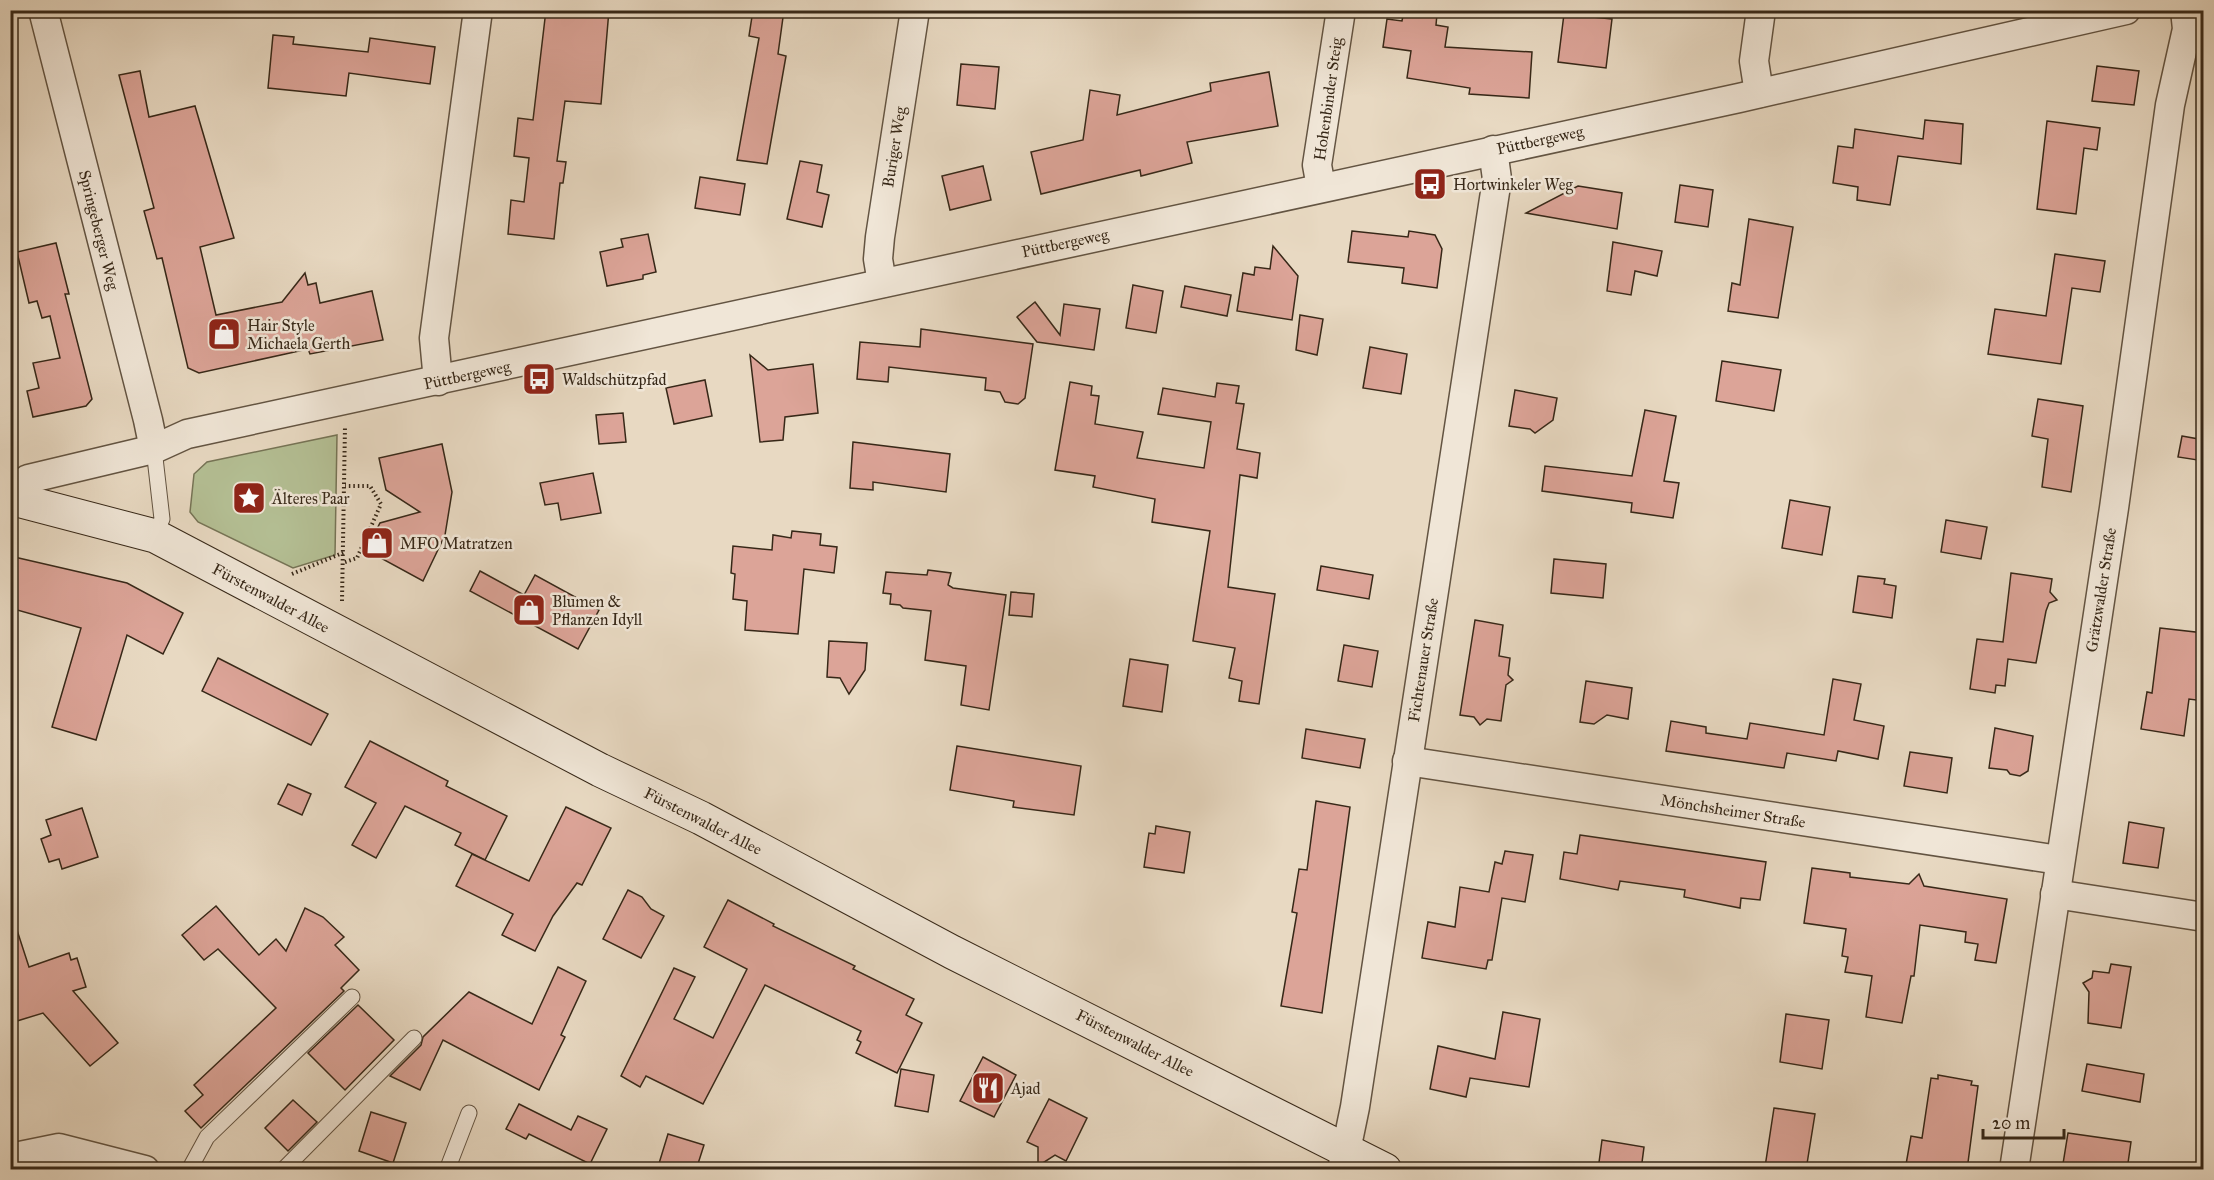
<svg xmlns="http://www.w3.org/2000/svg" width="2214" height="1180" font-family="'IM FELL Great Primer',serif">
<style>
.green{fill:#b4bf94;stroke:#767456;stroke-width:1.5}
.building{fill:#dca498;stroke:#372818;stroke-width:1.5}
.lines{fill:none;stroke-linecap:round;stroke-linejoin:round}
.lane-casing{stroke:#635442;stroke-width:17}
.street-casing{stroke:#635442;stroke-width:31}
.secondary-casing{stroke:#372818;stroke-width:35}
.path{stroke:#372818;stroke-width:4;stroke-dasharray:1.5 3;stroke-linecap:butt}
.lane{stroke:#f0e6d7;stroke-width:15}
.street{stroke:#f0e6d7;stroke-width:28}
.secondary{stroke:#f0e6d7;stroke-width:33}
.labels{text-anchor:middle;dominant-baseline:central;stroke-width:5;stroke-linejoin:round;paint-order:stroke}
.street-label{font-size:16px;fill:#372818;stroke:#f0e6d7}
.poi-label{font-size:16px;fill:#372818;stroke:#f0e6d7;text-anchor:start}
</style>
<rect width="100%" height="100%" fill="#e8d9c2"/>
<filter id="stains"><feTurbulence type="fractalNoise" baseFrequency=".00333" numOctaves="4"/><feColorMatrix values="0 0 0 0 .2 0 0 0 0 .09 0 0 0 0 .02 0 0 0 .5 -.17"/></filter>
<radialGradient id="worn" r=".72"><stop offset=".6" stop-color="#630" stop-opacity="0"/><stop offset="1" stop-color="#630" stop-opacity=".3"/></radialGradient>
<path class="green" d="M337 435 335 555 293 568 198 522 190 512 194 474 207 462Z"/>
<g class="building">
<path d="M546 10H609L601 104 565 101 557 161 566 162 563 183H560L554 239 508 234 511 200 524 202 529 158 514 156 518 118 533 120Z"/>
<path d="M753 10H784L778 54 786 56 767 164 737 160 759 38 749 36Z"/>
<path d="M1404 10 1437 14 1436 25 1448 27 1445 47 1532 52 1529 98 1469 94 1470 88 1407 78 1411 51 1383 47 1387 19 1402 21Z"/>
<path d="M1564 14 1612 19 1606 68 1558 62Z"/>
<path d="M273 35 294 37 293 44 368 52 370 38 435 47 430 84 349 73 346 96 268 88Z"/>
<path d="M961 64 999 67 995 109 957 105Z"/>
<path d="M2097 66 2139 71 2134 105 2092 101Z"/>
<path d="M140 71 149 117 195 106 234 238 200 247 216 315 282 302 305 273 308 285 316 283 320 303 372 291 383 340 310 354 308 349 199 373 188 368 162 258 157 259 144 211 154 208 119 75Z"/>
<path d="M1269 72 1278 126 1187 142 1192 163 1141 176 1140 170 1041 194 1031 152 1083 140 1090 90 1120 95 1117 115 1211 91 1210 83Z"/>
<path d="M1925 120 1963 124 1961 164 1898 156 1890 205 1857 200 1858 187 1833 183 1838 146 1853 148 1855 129 1923 139Z"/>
<path d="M2047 121 2100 128 2097 150 2084 148 2076 214 2037 209Z"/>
<path d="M800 161 822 165 817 192 829 195 822 227 787 219Z"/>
<path d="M983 166 991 200 950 210 942 176Z"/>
<path d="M700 177 745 184 740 215 695 208Z"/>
<path d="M1680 185 1713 190 1708 227 1675 222Z"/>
<path d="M1578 186 1622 193 1617 229 1526 213Z"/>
<path d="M1749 219 1793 227 1778 318 1728 311 1732 283 1740 285Z"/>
<path d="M1352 231 1408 237 1409 231 1435 235 1442 249 1437 288 1402 283 1404 268 1348 262Z"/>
<path d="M648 234 656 272 643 275V279L607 286 600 252 623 247 621 239Z"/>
<path d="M1613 242 1662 251 1657 276 1635 271 1631 295 1607 291Z"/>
<path d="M56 243 69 294H65L92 399 86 406 33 417 27 391 39 388 33 363 60 358 50 316 42 318 37 301 29 303 17 252Z"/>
<path d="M1273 246 1298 276 1292 320 1237 311 1243 273 1254 275 1255 267 1270 269Z"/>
<path d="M2055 254 2105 261 2100 292 2072 288 2061 364 1988 354 1995 309 2046 316Z"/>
<path d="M1133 285 1163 291 1156 333 1126 328Z"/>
<path d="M1185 286 1231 295 1227 316 1181 307Z"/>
<path d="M1035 302 1060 335 1064 304 1100 309 1094 350 1037 342 1017 317Z"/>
<path d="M1300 315 1323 319 1317 355 1296 350Z"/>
<path d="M921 329 1033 344 1025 398 1018 404 1005 402 1000 392 985 390 986 378 889 367 888 382 857 379 860 342 920 347Z"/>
<path d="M1370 347 1407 354 1401 394 1363 388Z"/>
<path d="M750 355 768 370 813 364 818 413 785 417 783 440 760 442Z"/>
<path d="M1722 361 1781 370 1774 411 1716 401Z"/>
<path d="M705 380 712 416 674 424 666 388Z"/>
<path d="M1070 382 1092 386 1091 395 1099 396 1095 424 1143 432 1137 458 1204 468 1211 422 1158 414 1163 388 1215 397 1217 383 1239 386 1236 403 1244 404 1237 449 1260 453 1257 478 1240 475 1228 587 1275 594 1259 704 1239 701 1242 681 1229 678 1235 648 1193 641 1210 531 1152 522 1155 499 1093 487 1095 476 1055 470Z"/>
<path d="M1515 390 1557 398 1553 420 1535 433 1530 429 1509 426Z"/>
<path d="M2038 399 2083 406 2071 492 2042 487 2048 439 2032 436Z"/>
<path d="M1645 410 1676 416 1664 481 1679 483 1673 518 1631 512 1632 503 1542 491 1545 466 1632 476Z"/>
<path d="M623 413 626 442 599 444 596 415Z"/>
<path d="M2182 436 2204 440V461L2178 457Z"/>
<path d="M853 442 950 454 946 492 873 482V490L850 488Z"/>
<path d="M442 444 452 492 445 535 423 581 366 550 380 523 420 512 386 490 379 458Z"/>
<path d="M593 473 601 513 561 520 558 503 545 505 540 483Z"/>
<path d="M1790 500 1830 507 1822 555 1782 548Z"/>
<path d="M1946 520 1987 527 1981 559 1941 552Z"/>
<path d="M792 531 821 534 820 545 837 547 834 573 804 569 798 634 745 630 747 601 733 599 735 574 731 573 733 546 772 550 773 535 791 538Z"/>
<path d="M10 556 127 583 183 613 163 654 127 635 96 740 52 727 81 628 10 608Z"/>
<path d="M1554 559 1606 564 1603 598 1551 593Z"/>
<path d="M1321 566 1373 575 1369 599 1317 590Z"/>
<path d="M928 570 951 573 948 585 953 588 1006 595 989 710 961 705 966 666 925 660 931 611 903 608 900 605 890 604 891 594 883 593 886 572 927 575Z"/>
<path d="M480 571 524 595 535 575 599 610 578 649 470 591Z"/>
<path d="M2011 573 2052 579 2050 592 2057 600 2049 603 2046 611 2036 663 2008 659 2005 686 1996 685 1995 693 1970 689 1977 639 2003 642Z"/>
<path d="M1858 576 1885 579 1884 584 1896 586 1892 618 1853 612Z"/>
<path d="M1011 592 1034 594 1032 617 1009 615Z"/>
<path d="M1475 620 1503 625 1499 656 1510 658 1508 675 1513 680 1506 685 1501 721 1487 719 1480 725 1474 717 1460 715Z"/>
<path d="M2160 628 2204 633V701L2189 699 2184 736 2141 729 2147 692 2152 693Z"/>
<path d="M829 641 867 643 865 670 849 694 840 678 827 677Z"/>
<path d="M1344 645 1378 651 1372 687 1338 681Z"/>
<path d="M218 658 328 714 311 745 202 691Z"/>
<path d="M1130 659 1168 665 1162 712 1123 706Z"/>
<path d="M1833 679 1861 684 1854 720 1884 726 1878 759 1838 751 1836 761 1787 753 1784 768 1666 751 1671 721 1706 727V733L1747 739 1750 723 1824 735Z"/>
<path d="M1586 681 1632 688 1628 719 1607 715 1594 724 1580 722Z"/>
<path d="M1995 728 2033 736 2028 771 2020 776 2010 774 2007 770 1989 768Z"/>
<path d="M1306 729 1365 739 1360 768 1302 758Z"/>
<path d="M370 741 448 781 446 786 507 816 485 860 455 845 461 833 405 806 376 858 352 845 376 803 345 787Z"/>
<path d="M957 746 1081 766 1074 815 1013 807 1014 801 950 790Z"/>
<path d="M1910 752 1952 758 1947 793 1904 786Z"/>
<path d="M288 784 311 794 302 815 278 804Z"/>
<path d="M1316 801 1350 807 1322 1013 1281 1006 1297 913 1292 912 1299 869 1307 870Z"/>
<path d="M566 807 611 828 582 885 577 883 553 916 535 951 502 935 513 914 456 886 472 854 529 881Z"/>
<path d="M82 808 98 857 62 869 59 859 49 862 41 839 51 835 46 820Z"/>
<path d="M2129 822 2164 828 2158 868 2123 863Z"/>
<path d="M1156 826 1190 832 1184 873 1144 867 1149 833 1155 834Z"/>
<path d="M1580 835 1766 862 1760 900 1741 898 1740 908 1684 897 1685 890 1620 881 1618 890 1560 879 1564 852 1577 854Z"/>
<path d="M1505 851 1533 855 1525 902 1502 898 1492 960H1488L1486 969 1422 958 1428 922 1455 927 1460 887 1489 892 1495 862 1502 864Z"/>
<path d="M1812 868 1850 873V877L1909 884 1919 874 1924 886 2007 899 1996 963 1975 960 1978 944 1965 942 1966 932 1920 925 1914 976H1911L1902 1023 1866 1017 1872 976 1845 972 1848 957 1842 956 1846 929 1804 923Z"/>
<path d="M628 890 642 897 651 909 664 916 641 958 603 939Z"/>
<path d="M728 900 774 924 773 926 855 966 853 969 914 999 906 1015 922 1023 897 1073 856 1053 861 1042 857 1040 861 1031 765 985 703 1104 646 1076 640 1087 621 1076 674 968 695 977 674 1019 713 1038 747 969 704 947Z"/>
<path d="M216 906 259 955 276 939 286 951 305 908 323 917 344 937 335 945 359 970 341 988 344 991 201 1128 185 1111 203 1095 194 1085 276 1008 218 949 204 960 182 935Z"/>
<path d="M10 924H15L29 967 69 953 71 960 77 958 86 987 73 991 118 1043 90 1066 43 1013 17 1021 10 1004Z"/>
<path d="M2111 964 2131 967 2121 1028 2088 1023 2089 992 2083 983 2092 978 2093 971 2109 973Z"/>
<path d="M558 967 586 981 561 1035 565 1037 539 1090 443 1040 420 1090 390 1076 421 1045 423 1037 469 992 532 1024Z"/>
<path d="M358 1005 394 1040 345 1090 308 1053Z"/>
<path d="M1503 1012 1540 1019 1529 1087 1470 1078 1466 1097 1430 1089 1438 1046 1495 1059Z"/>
<path d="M1786 1014 1829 1020 1822 1069 1780 1062Z"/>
<path d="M983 1057 1016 1075 994 1117 960 1101Z"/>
<path d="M2087 1064 2144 1074 2140 1102 2082 1091Z"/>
<path d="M901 1069 934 1075 928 1112 895 1106Z"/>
<path d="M1938 1075 1972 1081 1971 1085 1978 1086 1967 1170H1905L1911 1136 1922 1138 1931 1078 1938 1079Z"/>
<path d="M1049 1099 1087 1118 1066 1161 1055 1155 1038 1166V1147L1027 1142Z"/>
<path d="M293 1100 317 1122 288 1151 265 1128Z"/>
<path d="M519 1104 571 1130 578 1116 607 1129 590 1164 529 1134 526 1139 506 1129Z"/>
<path d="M1774 1108 1815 1114 1806 1170 1765 1167Z"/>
<path d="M371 1112 406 1123 393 1163 359 1151Z"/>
<path d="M2068 1133 2131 1142 2127 1170H2062Z"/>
<path d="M668 1134 704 1145 696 1170H657Z"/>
<path d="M1602 1140 1644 1147 1641 1170H1598Z"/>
</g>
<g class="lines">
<defs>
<g id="lane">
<path d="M154 449 162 519 155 536"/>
<path d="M189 1170 207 1137 352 997"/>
<path d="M283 1170 414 1038"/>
<path d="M447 1170 469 1113"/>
</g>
<g id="street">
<path d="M43 10 148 420 154 449"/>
<path d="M1759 93 1754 61 1761 10"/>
<path d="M1321 187 1317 165 1341 10"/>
<path d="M882 283 878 259 880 237 915 10"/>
<path d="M438 381 434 338 478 10"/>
<path d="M24 501 28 479 154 449 187 434 1739 98 2126 10"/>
<path d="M1407 761 2059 860"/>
<path d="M2055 894 2204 917"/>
<path d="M10 1158 59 1148 145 1170"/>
<path d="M1342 1170 1355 1107 1497 179 1493 150"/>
<path d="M2014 1170 2114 508 2170 105 2187 29 2185 10"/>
</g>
<path id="secondary" d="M10 498 155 536 600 770 701 818 952 952 1385 1170"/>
</defs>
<use href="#lane" class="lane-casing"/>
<use href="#street" class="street-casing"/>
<use href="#secondary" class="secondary-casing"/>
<g class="path">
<path d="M345 562 357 558 381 504 370 486H345"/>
<path d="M292 574 345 552"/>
<path d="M342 601 345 426"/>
</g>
<use href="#lane" class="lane"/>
<use href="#street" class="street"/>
<use href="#secondary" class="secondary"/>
</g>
<defs>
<symbol id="bus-square" viewBox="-11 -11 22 22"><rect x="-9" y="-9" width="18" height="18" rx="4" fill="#8f2418" stroke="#f0e6d7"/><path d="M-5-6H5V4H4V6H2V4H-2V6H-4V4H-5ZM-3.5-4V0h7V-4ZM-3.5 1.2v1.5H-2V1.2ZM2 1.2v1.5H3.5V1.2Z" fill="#fff"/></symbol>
<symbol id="shop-square" viewBox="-11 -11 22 22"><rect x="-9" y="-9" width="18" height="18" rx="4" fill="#8f2418" stroke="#f0e6d7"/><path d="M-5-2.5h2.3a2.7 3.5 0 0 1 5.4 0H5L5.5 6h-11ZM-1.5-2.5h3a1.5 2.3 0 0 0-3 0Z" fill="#fff"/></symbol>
<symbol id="sight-square" viewBox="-11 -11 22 22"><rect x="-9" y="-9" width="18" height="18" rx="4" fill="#8f2418" stroke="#f0e6d7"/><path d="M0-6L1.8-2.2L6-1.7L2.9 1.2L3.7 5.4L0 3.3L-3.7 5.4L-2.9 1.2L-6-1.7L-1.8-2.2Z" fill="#fff"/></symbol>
<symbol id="restaurant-square" viewBox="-11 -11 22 22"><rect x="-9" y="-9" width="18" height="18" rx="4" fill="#8f2418" stroke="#f0e6d7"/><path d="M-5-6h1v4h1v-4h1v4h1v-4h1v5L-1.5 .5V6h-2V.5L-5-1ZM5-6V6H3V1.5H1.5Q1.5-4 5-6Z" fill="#fff"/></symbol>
</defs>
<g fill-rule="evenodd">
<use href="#bus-square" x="1411" y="165" width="38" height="38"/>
<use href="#shop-square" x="205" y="315" width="38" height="38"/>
<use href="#bus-square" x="520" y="360" width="38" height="38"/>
<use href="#sight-square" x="230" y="479" width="38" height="38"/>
<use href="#shop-square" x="358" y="524" width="38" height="38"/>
<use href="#shop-square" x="510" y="591" width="38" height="38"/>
<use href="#restaurant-square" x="969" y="1069" width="38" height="38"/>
</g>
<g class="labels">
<g class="street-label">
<text transform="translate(1328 99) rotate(-82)">Hohenbinder Steig</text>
<text transform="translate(1540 140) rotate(-12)">Püttbergeweg</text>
<text transform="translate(894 147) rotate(-81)">Buriger Weg</text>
<text transform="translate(99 230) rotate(76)">Springeberger Weg</text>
<text transform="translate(1065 243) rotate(-12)">Püttbergeweg</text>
<text transform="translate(467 375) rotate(-12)">Püttbergeweg</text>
<text transform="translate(2101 590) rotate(-81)">Grätzwalder Straße</text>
<text transform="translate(271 598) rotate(28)">Fürstenwalder Allee</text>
<text transform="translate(1423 660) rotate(-81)">Fichtenauer Straße</text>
<text transform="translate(1733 811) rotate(9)">Mönchsheimer Straße</text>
<text transform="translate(703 821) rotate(27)">Fürstenwalder Allee</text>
<text transform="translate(1135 1043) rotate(27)">Fürstenwalder Allee</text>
</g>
<g class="poi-label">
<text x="1453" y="184">Hortwinkeler Weg</text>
<text x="247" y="325">Hair Style<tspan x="247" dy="18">Michaela Gerth</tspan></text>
<text x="562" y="379">Waldschützpfad</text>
<text x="272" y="498">Älteres Paar</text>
<text x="400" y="543">MFO Matratzen</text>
<text x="552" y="601">Blumen &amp;<tspan x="552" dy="18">Pflanzen Idyll</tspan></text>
<text x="1011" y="1088">Ajad</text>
</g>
</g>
<rect width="2214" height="1180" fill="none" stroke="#e8d9c2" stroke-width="36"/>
<rect x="12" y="12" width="2190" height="1156" fill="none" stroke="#372818" stroke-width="3"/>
<rect x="18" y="18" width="2178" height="1144" fill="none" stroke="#372818" stroke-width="1.5"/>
<path d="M1983 1129v9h81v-9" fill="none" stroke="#372818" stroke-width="3"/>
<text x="1992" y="1129" font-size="18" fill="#372818" stroke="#f0e6d7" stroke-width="4.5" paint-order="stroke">20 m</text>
<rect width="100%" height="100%" filter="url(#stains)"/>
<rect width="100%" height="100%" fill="url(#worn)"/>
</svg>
